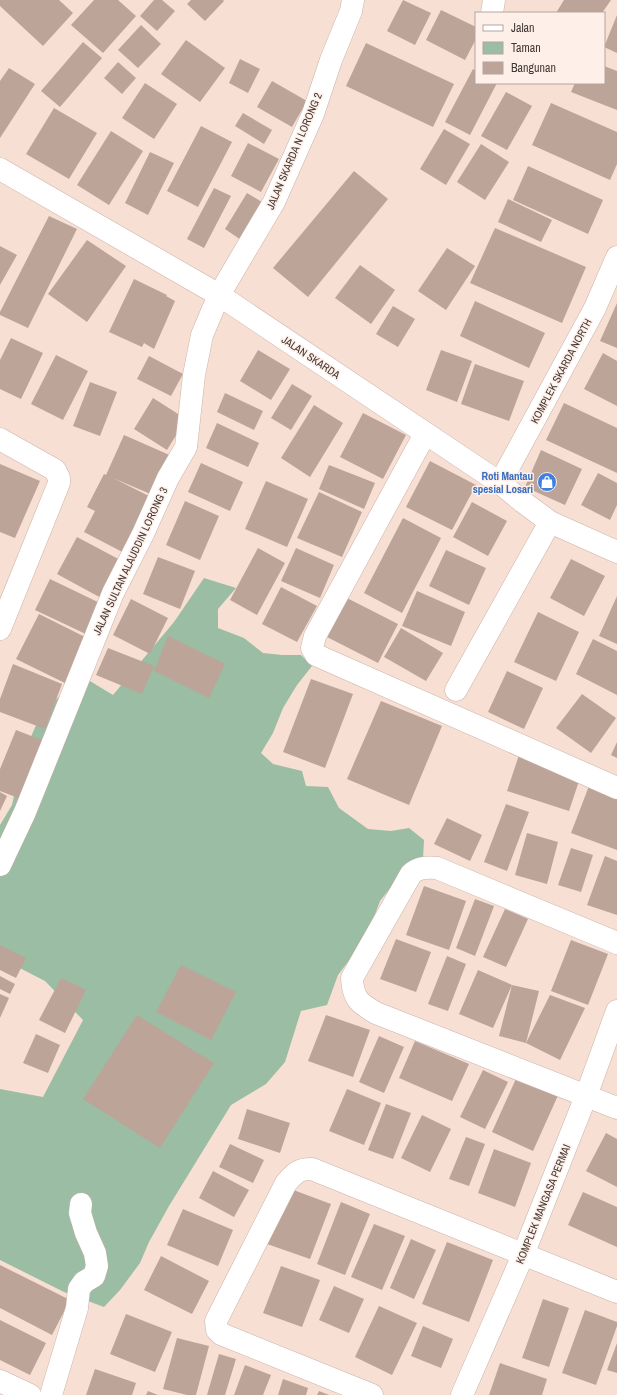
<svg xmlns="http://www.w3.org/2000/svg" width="617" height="1395" font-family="'Archivo Narrow',sans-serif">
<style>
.green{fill:#9abda3}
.building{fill:#bca499}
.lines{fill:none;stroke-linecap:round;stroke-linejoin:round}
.street-casing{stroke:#cab2a7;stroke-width:23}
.street{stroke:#fff;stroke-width:22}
.labels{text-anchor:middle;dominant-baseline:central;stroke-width:3;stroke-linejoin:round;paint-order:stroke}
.street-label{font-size:11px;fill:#423834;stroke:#feefe8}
.shop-label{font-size:11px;font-weight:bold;fill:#366cbe;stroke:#feefe8;text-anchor:end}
</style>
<rect width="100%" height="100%" fill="#f8dfd4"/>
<path class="green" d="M204 578 236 588 218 609V628L244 638 263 653 282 655H301L312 666 297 685 283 708 273 733 261 753 273 764 302 771 306 786 328 787 339 808 368 829 391 831 409 828 424 840 423 859 399 877 380 901 371 925 356 951 338 975 327 1005 301 1011 285 1062 266 1084 231 1105 169 1206 149 1242 140 1263 120 1290 104 1307 64 1292 0 1260V1089L43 1097 83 1020 45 981 0 958V825L12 805 23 755 40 716 80 675 113 695 174 622Z"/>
<g class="building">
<path d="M0 0H59L73 13 43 46 0 6Z"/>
<path d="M94 0H118L136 16 103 53 71 25Z"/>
<path d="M154 0H162L175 11 157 31 140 16Z"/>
<path d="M191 0H223L224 1 205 21 187 4Z"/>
<path d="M403 0 431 13 415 45 387 31Z"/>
<path d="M564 0H611L602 13H556Z"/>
<path d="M441 10 476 27V39L465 60 426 40Z"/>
<path d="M617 15V53L604 47Z"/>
<path d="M141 25 161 44 138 68 118 50Z"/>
<path d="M186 40 225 68 200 102 161 74Z"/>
<path d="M83 42 102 58 60 107 41 91Z"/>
<path d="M366 43 454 84 433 127 346 86Z"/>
<path d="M240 59 260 69 248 93 229 83Z"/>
<path d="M118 62 136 78 122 94 104 78Z"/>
<path d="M604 66 617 71V110L571 92 575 83H604Z"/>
<path d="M9 68 35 84 0 138V81Z"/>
<path d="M473 69 476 71V83H497L470 135 445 122Z"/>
<path d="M272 81 307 101 292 127 257 107Z"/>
<path d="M145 83 177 104 154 139 122 118Z"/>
<path d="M506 92 532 106 507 150 481 136Z"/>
<path d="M551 103 617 132V164L610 180 532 145Z"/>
<path d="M54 108 97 133 69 179 26 154Z"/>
<path d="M243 113 272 130 264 144 235 126Z"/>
<path d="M201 126 232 142 198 207 167 191Z"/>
<path d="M444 129 470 144 446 185 420 169Z"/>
<path d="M111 131 143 151 109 205 77 185Z"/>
<path d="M248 143 279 159 261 192 231 176Z"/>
<path d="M481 144 509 162 485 200 457 182Z"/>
<path d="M150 152 174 163 148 215 125 203Z"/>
<path d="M528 166 603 200 588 234 513 200Z"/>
<path d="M354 171 388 199 308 297 273 268Z"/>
<path d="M214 188 231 196 204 248 187 239Z"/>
<path d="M247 193 267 205 244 242 225 229Z"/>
<path d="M508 199 552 220 541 242 498 222Z"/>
<path d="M49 216 77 229 28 328 0 315V312Z"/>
<path d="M495 228 586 267 562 323 470 283Z"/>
<path d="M87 240 126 266 87 322 48 294Z"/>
<path d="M0 246 17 255 0 285Z"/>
<path d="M447 248 475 266 446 310 418 291Z"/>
<path d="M360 265 395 290 371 324 335 298Z"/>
<path d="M134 279 167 295 166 296 175 301 154 349 144 343 142 347 109 332Z"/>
<path d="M475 301 545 333 529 368 460 336Z"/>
<path d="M617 303V348L600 341Z"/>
<path d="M393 306 415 319 398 347 376 334Z"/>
<path d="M11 338 43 353 21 399 0 389V360Z"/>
<path d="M258 350 290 369 271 400 240 381Z"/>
<path d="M441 350 472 361 457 402 426 390Z"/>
<path d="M603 353 617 361V406L584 389Z"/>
<path d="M56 355 88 371 63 420 31 404Z"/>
<path d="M149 356 183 374 171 396 137 379Z"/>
<path d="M475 364 524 381 509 421 461 404Z"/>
<path d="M90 382 117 392 100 436 73 426Z"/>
<path d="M292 384 312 396 291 430 271 418Z"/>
<path d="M225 393 263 411 254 430 217 412Z"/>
<path d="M153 398 186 419 167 450 134 429Z"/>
<path d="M564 403 617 428V473L546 440Z"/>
<path d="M314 405 343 423 310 477 281 458Z"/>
<path d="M363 413 406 435 383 479 340 457Z"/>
<path d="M217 423 259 443 248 467 206 448Z"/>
<path d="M124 435 174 457 155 496 113 478 157 500 130 556 84 532 95 511 87 507 104 474 106 475Z"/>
<path d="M541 450 582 469 565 505 525 487Z"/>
<path d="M430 461 476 485 452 530 406 507Z"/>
<path d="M201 463 243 482 230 511 188 492Z"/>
<path d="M0 464 40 481 15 538 0 532Z"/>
<path d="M329 465 375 483 364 509 319 489Z"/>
<path d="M598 473 617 483V505L610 520 581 505Z"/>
<path d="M266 481 308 499 287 547 245 529Z"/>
<path d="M319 492 362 512 342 557 297 538Z"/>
<path d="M185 501 219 516 200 560 166 545Z"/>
<path d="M472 502 507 521 488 556 453 537Z"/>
<path d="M403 518 441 538 402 613 364 593Z"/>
<path d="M77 537 124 562 103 599 57 574Z"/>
<path d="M258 548 285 563 257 615 230 600Z"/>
<path d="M296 548 334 565 320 598 281 581Z"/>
<path d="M446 550 486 568 469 605 429 586Z"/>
<path d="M158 557 195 571 180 609 143 594Z"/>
<path d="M571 559 605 576 584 616 550 598Z"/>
<path d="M50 579 104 605 90 636 35 610Z"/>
<path d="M281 587 317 606 297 642 262 624Z"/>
<path d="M417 591 465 612 451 646 402 626Z"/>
<path d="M617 596V644L599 636Z"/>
<path d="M345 597 398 624 378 663 325 636Z"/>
<path d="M131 599 168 618 150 654 113 635Z"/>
<path d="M538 612 579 632 556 681 514 662Z"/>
<path d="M39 614 91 640 69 685 16 659Z"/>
<path d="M401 628 443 653 426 681 384 657Z"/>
<path d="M168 636 225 664 209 698 154 671Z"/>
<path d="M593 639 617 651V695L576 674Z"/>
<path d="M108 648 154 666 142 694 96 675Z"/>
<path d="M13 664 62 684 45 729 0 712V699Z"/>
<path d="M507 671 543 688 524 729 488 712Z"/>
<path d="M311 679 353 694 325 768 283 752Z"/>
<path d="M582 694 616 718 591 753 556 728Z"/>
<path d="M381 701 442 726 409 805 347 779Z"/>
<path d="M16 730 44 741 21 799 0 791V769Z"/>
<path d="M617 742V758L611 755Z"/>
<path d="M519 755 581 775 569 811 507 791Z"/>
<path d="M589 786 617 797V850L571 833Z"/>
<path d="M0 792 7 796 0 811Z"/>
<path d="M506 804 529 812 507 871 484 862Z"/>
<path d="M447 818 482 835 470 861 434 844Z"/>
<path d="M527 833 558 842 547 884 515 875Z"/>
<path d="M571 848 593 855 581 892 558 885Z"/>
<path d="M605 856 617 861V915L587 905Z"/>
<path d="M424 886 466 901 449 950 406 935Z"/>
<path d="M475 899 494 906 475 956 456 948Z"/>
<path d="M505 909 528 919 506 967 483 957Z"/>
<path d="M396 939 431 952 416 992 380 979Z"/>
<path d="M571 940 608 954 588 1005 551 991Z"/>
<path d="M0 945 26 958 16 978 0 970Z"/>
<path d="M447 956 466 964 448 1011 428 1004Z"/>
<path d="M181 965 236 992 211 1040 156 1012Z"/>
<path d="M478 970 512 985 539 991 526 1043 499 1036 512 985 493 1028 459 1014Z"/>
<path d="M0 976 15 984 10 994 0 989Z"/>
<path d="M61 978 86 990 65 1033 39 1020Z"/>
<path d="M0 994 9 998 0 1018Z"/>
<path d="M550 995 585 1008 560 1060 526 1043Z"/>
<path d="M137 1015 214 1063 160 1148 83 1099Z"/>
<path d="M326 1015 370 1030 353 1077 308 1061Z"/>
<path d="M36 1034 60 1045 48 1073 23 1063Z"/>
<path d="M379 1036 404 1047 384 1093 359 1082Z"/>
<path d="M415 1041 469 1064 452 1101 399 1078Z"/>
<path d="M483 1070 508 1082 485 1129 460 1117Z"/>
<path d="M519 1072 560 1091 533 1151 492 1132Z"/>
<path d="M347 1089 381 1103 364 1145 329 1131Z"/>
<path d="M386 1104 411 1113 393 1159 368 1150Z"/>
<path d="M247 1109 290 1123 280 1153 238 1139Z"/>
<path d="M422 1115 451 1129 430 1172 401 1158Z"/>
<path d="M606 1133 617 1139V1187L586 1171Z"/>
<path d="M466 1137 485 1144 469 1186 449 1179Z"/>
<path d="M230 1144 264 1160 253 1183 219 1167Z"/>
<path d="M494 1149 531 1163 515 1207 478 1193Z"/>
<path d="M213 1171 249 1190 234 1217 199 1198Z"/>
<path d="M288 1188 331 1204 310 1259 267 1244Z"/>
<path d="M583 1192 617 1207V1247L568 1225Z"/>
<path d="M341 1202 370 1214 345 1275 317 1264Z"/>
<path d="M183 1209 233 1230 218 1266 167 1245Z"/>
<path d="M374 1224 405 1236 382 1290 351 1277Z"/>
<path d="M411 1239 436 1250 414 1299 390 1288Z"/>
<path d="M447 1242 493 1260 469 1322 422 1304Z"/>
<path d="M161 1256 209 1281 192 1314 144 1290Z"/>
<path d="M0 1265 70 1300 52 1335 0 1308Z"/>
<path d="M281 1266 320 1280 302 1327 263 1313Z"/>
<path d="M334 1286 364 1299 349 1333 319 1320Z"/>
<path d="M543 1299 569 1308 549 1367 522 1358Z"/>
<path d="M379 1306 417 1323 392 1375 355 1357Z"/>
<path d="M585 1310 617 1322V1326L596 1385 562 1373Z"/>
<path d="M126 1314 172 1332 155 1372 110 1354Z"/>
<path d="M0 1320 46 1343 30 1375 0 1360Z"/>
<path d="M423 1326 453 1339 441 1368 411 1356Z"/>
<path d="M177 1338 209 1346 196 1395H187L163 1389Z"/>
<path d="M617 1343V1373L607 1370Z"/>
<path d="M219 1354 236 1359 225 1395H207Z"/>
<path d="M500 1363 547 1379 542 1395H489Z"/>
<path d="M245 1365 271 1375 263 1395H234Z"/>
<path d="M95 1369 136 1383 132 1395H86Z"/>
<path d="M283 1379 308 1388 306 1395H278Z"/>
<path d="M148 1391 158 1395H146Z"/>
<path d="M319 1391 329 1395H317Z"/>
</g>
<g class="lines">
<defs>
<g id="street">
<path d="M492 13 494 0"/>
<path d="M0 169 219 295 500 483 523 502 550 522 617 552"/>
<path d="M425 434 315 636 312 648 316 655 617 788"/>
<path d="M0 439 55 470 59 478V483L0 629"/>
<path d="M500 483 595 308 617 257"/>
<path d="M456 690 550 522"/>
<path d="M0 865 25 812 113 593 143 534 168 478 186 447 194 375 202 335 219 295 274 202 313 114 331 60 351 11 353 0"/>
<path d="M617 943 437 868C427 867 418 867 411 874L352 978C353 999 359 1003 376 1013L617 1108"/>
<path d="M0 1381 30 1395"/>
<path d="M51 1395 77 1308 79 1289 84 1282 94 1276 97 1266 95 1253 86 1233 80 1213 81 1204"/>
<path d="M372 1395 221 1334 217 1330 216 1321 286 1183C295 1173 298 1169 312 1169L617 1292"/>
<path d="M462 1395 523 1255 586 1096 617 1011"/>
</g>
</defs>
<use href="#street" class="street-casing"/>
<use href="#street" class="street"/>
</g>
<defs>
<symbol id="shop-disc" viewBox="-11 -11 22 22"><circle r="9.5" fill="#3f7fe0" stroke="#feefe8"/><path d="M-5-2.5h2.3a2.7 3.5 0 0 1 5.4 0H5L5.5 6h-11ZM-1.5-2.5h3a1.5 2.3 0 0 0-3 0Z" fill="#fff"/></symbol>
</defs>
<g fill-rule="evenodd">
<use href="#shop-disc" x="536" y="471" width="22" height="22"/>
</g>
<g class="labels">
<g class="street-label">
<text transform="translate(294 151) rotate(-67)">JALAN SKARDA N LORONG 2</text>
<text transform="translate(311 357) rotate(34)">JALAN SKARDA</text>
<text transform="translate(561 371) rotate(-62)">KOMPLEK SKARDA NORTH</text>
<text transform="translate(130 561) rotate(-65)">JALAN SULTAN ALAUDDIN LORONG 3</text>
<text transform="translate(543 1204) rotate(-68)">KOMPLEK MANGASA PERMAI</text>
</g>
<g class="shop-label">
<text x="533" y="476">Roti Mantau<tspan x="533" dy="13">spesial Losari</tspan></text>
</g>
</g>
<rect x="475" y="12" width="130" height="72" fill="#feefe8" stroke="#b3a6a0"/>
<rect x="483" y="25" width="20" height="6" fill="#ffffff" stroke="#b3a6a0"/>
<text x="511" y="32" font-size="12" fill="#423834">Jalan</text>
<rect x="483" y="42" width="20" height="12" fill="#9abda3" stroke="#b3a6a0"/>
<text x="511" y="52" font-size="12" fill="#423834">Taman</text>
<rect x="483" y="62" width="20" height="12" fill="#bca499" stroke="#b3a6a0"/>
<text x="511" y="72" font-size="12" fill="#423834">Bangunan</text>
</svg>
